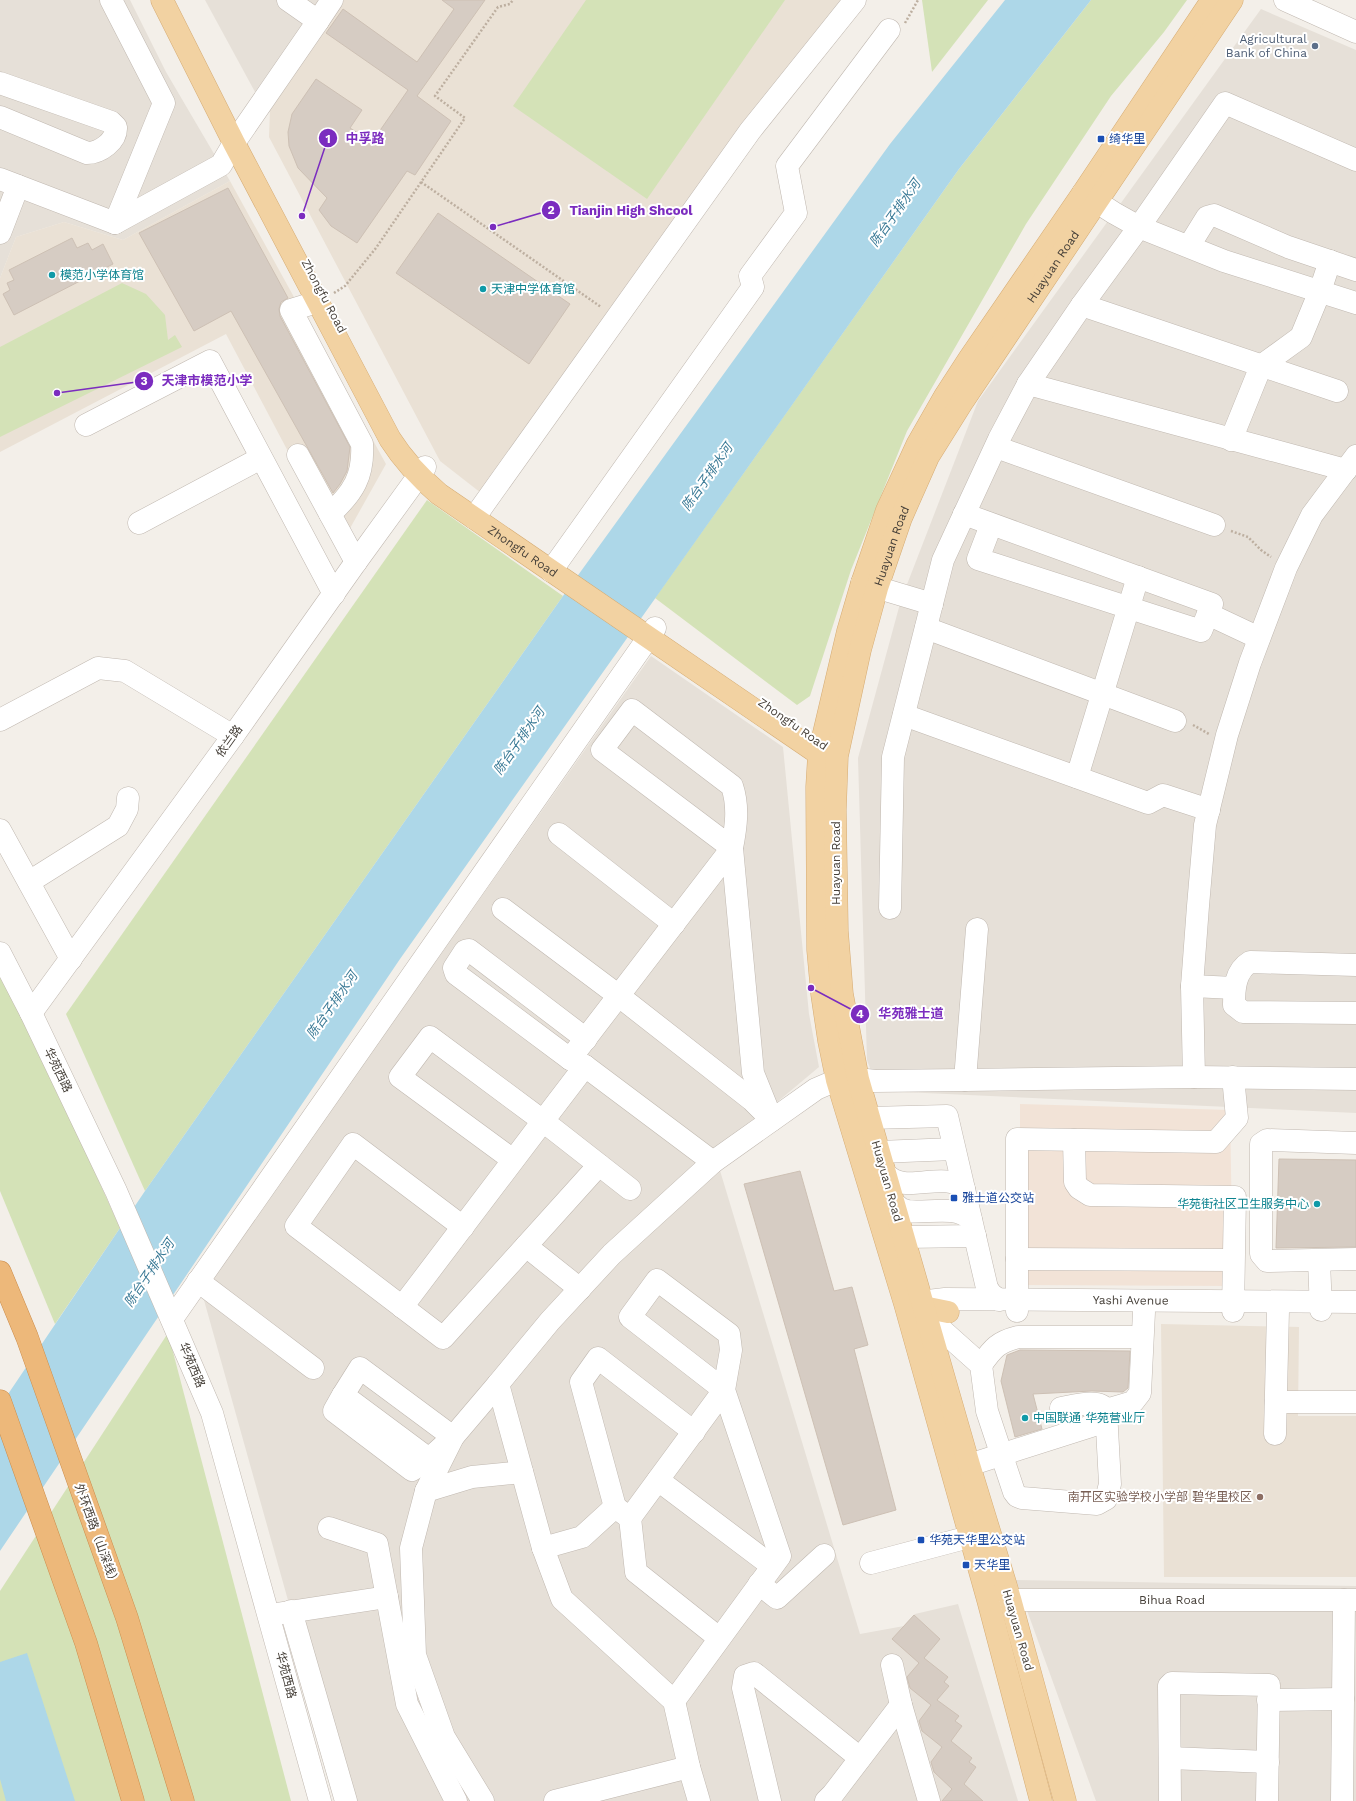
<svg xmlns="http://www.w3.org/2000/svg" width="1356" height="1801" font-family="'Work Sans','Noto Sans SC',sans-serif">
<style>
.residential{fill:#e6e0d8}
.commercial{fill:#f2e3d7}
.education{fill:#eae1d5}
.green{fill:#d4e2b7}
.water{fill:#add7e8}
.building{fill:#d6ccc3;stroke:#cdc0b4}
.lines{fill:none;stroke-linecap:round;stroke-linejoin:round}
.minor-casing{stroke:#c0b8b0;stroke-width:23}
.major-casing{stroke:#d6ac74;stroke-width:23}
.highway-casing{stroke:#cb8c4b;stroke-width:23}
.path{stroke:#bdafa0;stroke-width:2.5;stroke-dasharray:2 2;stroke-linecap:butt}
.minor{stroke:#fff;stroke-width:22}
.major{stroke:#f2d2a2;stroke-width:22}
.highway{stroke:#edb87a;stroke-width:22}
.service-dot{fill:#5c6f8a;stroke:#fff;stroke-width:1.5}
.transit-dot{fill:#1a4fb4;stroke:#fff;stroke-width:1.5}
.culture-dot{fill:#0f9aa8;stroke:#fff;stroke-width:1.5}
.education-dot{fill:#8d6e63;stroke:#fff;stroke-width:1.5}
.labels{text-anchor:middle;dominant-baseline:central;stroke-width:4;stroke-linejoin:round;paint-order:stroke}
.service-label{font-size:12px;fill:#4e5e75;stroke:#fff;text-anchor:end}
.transit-label{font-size:12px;fill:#164399;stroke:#fff;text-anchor:start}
.street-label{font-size:12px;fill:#453f38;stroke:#fff}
.culture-label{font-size:12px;fill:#0d838f;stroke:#fff;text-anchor:start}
.education-label{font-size:12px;fill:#785e54;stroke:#fff;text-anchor:end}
.water-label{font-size:13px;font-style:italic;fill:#3a7a96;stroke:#fff}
.leader{fill:none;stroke:#7b2cbf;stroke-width:1.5}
.callout-dot{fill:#7b2cbf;stroke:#fff;stroke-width:1.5}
.mark-label{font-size:12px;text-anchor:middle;font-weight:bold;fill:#fff}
.callout-label{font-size:13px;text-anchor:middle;font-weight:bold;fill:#7b2cbf;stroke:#fff;stroke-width:4;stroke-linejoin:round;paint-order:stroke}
</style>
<rect width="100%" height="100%" fill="#f3efe9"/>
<g class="residential">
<path d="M0 0H130L166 72 230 181 123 240 64 222 16 237 0 278Z"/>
<path d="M205 0H332L261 103Z"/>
<path d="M1261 9 1356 50V1113L881 1091 875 1081 867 1060 858 758 901 600 978 401Z"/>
<path d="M651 656 783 747 809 1014 819 1067 715 1154 860 1634 904 1626 915 1614 958 1604 1018 1801H346L291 1611 202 1293Z"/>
<path d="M1016 1580 1356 1586V1801H1096Z"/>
</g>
<path class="commercial" d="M1020 1104 1230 1110 1233 1286 1020 1285Z"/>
<g class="education">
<path d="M344 0H843L481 493 440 461 269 137 270 110Z"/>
<path d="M230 181 386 464 339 548 226 334 0 452V278L16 237 64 222 123 240Z"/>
<path d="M1161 1324 1299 1327 1298 1416H1356V1577H1164Z"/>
</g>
<g class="green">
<path d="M586 0H785L647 199 513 106Z"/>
<path d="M922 0H988L932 72Z"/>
<path d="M1091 0H1187L1164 32 1111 96 1026 224 907 431 851 570 810 696 797 705 655 598 959 169Z"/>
<path d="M122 283 146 294 165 315 168 340 175 335 182 347 0 437V347Z"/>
<path d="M427 500 563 596 145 1191 66 1014Z"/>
<path d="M0 975 65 1106 120 1228 55 1324 0 1191Z"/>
<path d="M168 1333 291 1801H0V1591Z"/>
</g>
<g class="water">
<path d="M1005 0H1091L959 169 400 959 0 1551V1406L145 1191 563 596 890 144Z"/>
<path d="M27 1653 75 1801H6L0 1779V1662Z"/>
</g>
<g class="building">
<path d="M442 0H485L417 96 451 121 415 175 407 171 357 243 331 226 319 210 327 198 298 168 289 146 288 132 292 114 316 79 362 110 350 128 372 142 408 90 326 33 343 9 417 62 454 9Z"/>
<path d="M228 188 288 298 281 302 279 309 280 316 350 447 347 471 340 484 333 493 231 311 194 331 139 233Z"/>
<path d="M438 213 570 304 529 364 396 273Z"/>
<path d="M72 238 77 248 88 243 92 250 103 244 113 264 14 315 3 294 10 290 7 283 14 280 9 270Z"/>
<path d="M1279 1159 1356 1160V1247L1276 1248Z"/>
<path d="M800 1171 834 1291 852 1287 868 1345 854 1349 896 1510 843 1525 744 1184Z"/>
<path d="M1020 1350 1130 1351 1128 1388 1123 1392 1092 1391 1033 1394 1042 1429 1015 1437 1001 1381 1007 1355Z"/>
<path d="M914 1615 940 1639 924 1658 948 1677 944 1682 949 1686 937 1700 959 1716 955 1721 962 1726 951 1741 972 1758 969 1762 976 1767 964 1784 983 1801H942L952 1789 934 1772 931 1762 942 1747 922 1731 919 1721 931 1705 910 1688 907 1677 919 1663 892 1639Z"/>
</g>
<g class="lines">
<defs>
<g id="minor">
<path d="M111 0 164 103 115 223"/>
<path d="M1285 0 1356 32"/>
<path d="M318 21 332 0"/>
<path d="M0 83 111 122 116 127C117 141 100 153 87 153L0 117"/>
<path d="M0 179 115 223 221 165 234 143 318 21 288 0"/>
<path d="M1083 193 1114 213 1139 227 1225 103 1356 160"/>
<path d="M0 233 18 186"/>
<path d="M1189 246 1207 217 1214 215 1288 247 1356 270"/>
<path d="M317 302 291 310 362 444C364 476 353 493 330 514"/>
<path d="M1082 305 1337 391"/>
<path d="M1028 384 1346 470"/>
<path d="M86 425 210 361 334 594"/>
<path d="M1231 440 1261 366 1301 337 1320 291 1330 261"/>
<path d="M996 447 1214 525"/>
<path d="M298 455 356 562"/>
<path d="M964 514 1212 604 1201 631 978 559 991 525"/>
<path d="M474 518 750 131 855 0"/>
<path d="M139 523 261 458"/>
<path d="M551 571 753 287 750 276 796 213 787 166 889 30"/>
<path d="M862 583 932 604"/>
<path d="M1208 614 1259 638"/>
<path d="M926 628 1175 721"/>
<path d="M632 710 732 786C739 807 736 827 732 848L602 750Z"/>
<path d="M904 715 1148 803 1163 795 1209 810"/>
<path d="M0 720 98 668 125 671 233 736"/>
<path d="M1077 777 1138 577"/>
<path d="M0 830 71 959"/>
<path d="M559 834 674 924"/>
<path d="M29 882 118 826 127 809 128 798"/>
<path d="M890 908 893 757 943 560 999 439 1028 384 1082 305 1139 227 1224 261 1356 303"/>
<path d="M503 909 619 996 752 1100 767 1115"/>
<path d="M0 953 31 1013 116 1191 212 1413 320 1801"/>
<path d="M1356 965 1250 962C1235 971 1234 989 1234 1005L1243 1012 1356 1013"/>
<path d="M1192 986 1234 988"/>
<path d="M31 1013 233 736 356 562 425 467"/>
<path d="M570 1059 456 974 454 968 465 951 469 950 586 1039"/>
<path d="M585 1066 543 1121 630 1189"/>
<path d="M1194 1077 1356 1079"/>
<path d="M965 1080 977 929"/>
<path d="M869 1118 947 1116 987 1288 991 1294 999 1300"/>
<path d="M1074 1140 1075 1182 1079 1188 1090 1195 1235 1197 1233 1311"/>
<path d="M1356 1143 1267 1140 1261 1144V1254L1267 1261 1356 1259"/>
<path d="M879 1152 954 1149"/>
<path d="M713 1162 585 1066 570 1059 732 848 753 1073 772 1120"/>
<path d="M886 1174C905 1196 943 1169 964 1189"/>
<path d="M894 1203 901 1209 907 1211C927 1214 956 1204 971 1220"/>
<path d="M463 1227 353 1144 296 1226 443 1338 599 1165"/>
<path d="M904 1237 975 1236"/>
<path d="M526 1246 580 1289"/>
<path d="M1017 1259 1233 1260"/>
<path d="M1317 1261H1319L1321 1310"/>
<path d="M198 1281 313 1368"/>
<path id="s1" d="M911 1303 945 1299 1356 1302"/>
<path d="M402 1307 543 1121 430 1037 400 1077 513 1160"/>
<path d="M1017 1311V1139L1216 1142 1237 1118 1233 1077"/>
<path d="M925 1315 981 1365 987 1411 1014 1492 1017 1496 1022 1498 1097 1504 1106 1499 1110 1484 1106 1410C1100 1398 1073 1406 1061 1408"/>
<path d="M172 1319 655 628"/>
<path d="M981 1365C993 1348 998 1342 1018 1337H1142"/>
<path d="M360 1368 453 1437 429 1459 343 1395Z"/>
<path d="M343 1395 334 1411 412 1470 429 1459"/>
<path d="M1276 1402H1356"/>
<path d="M1106 1410 1133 1402 1140 1393 1144 1312"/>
<path d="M1275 1434 1278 1310"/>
<path d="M969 1465 1107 1421"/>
<path d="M658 1480 772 1566"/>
<path d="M426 1491 472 1477 522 1472"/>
<path d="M615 1507 581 1382 598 1358 694 1432"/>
<path d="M630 1518 636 1572 719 1638"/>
<path d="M329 1528 377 1544 407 1704 456 1801"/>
<path d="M543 1548 582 1537 615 1507 630 1518 724 1390 731 1350 729 1334 657 1280 630 1317 724 1390 780 1556 674 1701"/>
<path d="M871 1563 988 1532"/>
<path d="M759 1584 777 1598 824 1555"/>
<path id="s2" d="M991 1600H1356"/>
<path d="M291 1611 346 1801"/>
<path d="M276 1614 387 1597"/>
<path d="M892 1665 901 1705 929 1801"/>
<path d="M1268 1700 1343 1699"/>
<path d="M1170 1758 1268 1762"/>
<path d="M483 1801 444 1737 415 1655 411 1548 426 1491 453 1437 498 1384"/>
<path d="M555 1801 689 1767"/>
<path d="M699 1801 689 1767 674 1701 562 1599 543 1548 498 1384 550 1321 612 1254 713 1162 816 1089 837 1080 858 1079 875 1081 965 1080 1194 1077 1192 986 1198 906 1205 825 1227 735 1250 663 1286 568 1312 515 1356 456"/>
<path d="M770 1801 743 1688 745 1676 754 1673 860 1758"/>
<path d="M826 1801 833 1794 901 1705"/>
<path d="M1170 1801 1169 1686 1172 1683 1269 1685 1267 1801"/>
<path d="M1342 1801 1344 1600"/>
</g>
<g id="major">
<path id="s3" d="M162 0 234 143 390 439C404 461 419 477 439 494L819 754 832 755"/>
<path d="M914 1300 923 1307 948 1312"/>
<path d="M1041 1801 988 1600 905 1304 837 1080 829 1041 822 994 818 950 817 787 819 754 848 631 862 583 887 510 917 445 945 396 969 359 1083 193 1212 0"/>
<path id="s4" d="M1065 1801 1010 1599 969 1465 858 1079 842 994 837 931 835 810 837 756 860 650 877 588 901 518 928 457 963 401 1232 0"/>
</g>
<g id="highway">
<path d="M0 1272 27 1337 127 1618 183 1801"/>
<path d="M0 1401 86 1643 133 1801"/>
</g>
</defs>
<use href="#minor" class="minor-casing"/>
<use href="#major" class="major-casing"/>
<use href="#highway" class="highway-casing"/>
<g class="path">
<path d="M905 23 918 0"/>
<path d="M421 182 601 307"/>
<path d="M334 293 345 286 376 248 465 118 435 96 498 7 510 4 513 0"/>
<path d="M1231 531 1248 537 1261 550 1271 557"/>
<path d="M1193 725 1209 734"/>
</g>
<use href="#minor" class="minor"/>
<use href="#major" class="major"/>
<use href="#highway" class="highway"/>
</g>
<circle class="service-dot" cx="1315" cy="46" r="4"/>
<g class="transit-dot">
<rect x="1097" y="135" width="8" height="8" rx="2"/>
<rect x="950" y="1194" width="8" height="8" rx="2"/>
<rect x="917" y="1536" width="8" height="8" rx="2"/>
<rect x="962" y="1561" width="8" height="8" rx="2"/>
</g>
<g class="culture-dot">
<circle cx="52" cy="275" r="4"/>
<circle cx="483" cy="289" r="4"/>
<circle cx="1317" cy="1204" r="4"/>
<circle cx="1025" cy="1418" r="4"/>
</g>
<circle class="education-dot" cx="1260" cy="1497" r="4"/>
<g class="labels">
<g class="service-label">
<text x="1307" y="39">Agricultural<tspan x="1307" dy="14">Bank of China</tspan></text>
</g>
<g class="transit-label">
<text x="1109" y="139">绮华里</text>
<text x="962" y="1198">雅士道公交站</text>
<text x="929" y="1540">华苑天华里公交站</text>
<text x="974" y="1565">天华里</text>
</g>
<g class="street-label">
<text stroke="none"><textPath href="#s4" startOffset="1617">Huayuan Road</textPath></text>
<text transform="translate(324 296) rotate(62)">Zhongfu Road</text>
<text stroke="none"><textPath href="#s4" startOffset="1293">Huayuan Road</textPath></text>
<text stroke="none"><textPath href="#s3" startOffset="670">Zhongfu Road</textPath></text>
<text transform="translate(793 724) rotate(35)">Zhongfu Road</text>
<text transform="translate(229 741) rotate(-54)">依兰路</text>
<text transform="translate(836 863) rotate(-90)">Huayuan Road</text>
<text transform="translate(58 1070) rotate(64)">华苑西路</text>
<text transform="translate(887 1181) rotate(74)">Huayuan Road</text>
<text stroke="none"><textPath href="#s1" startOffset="220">Yashi Avenue</textPath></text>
<text transform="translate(192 1365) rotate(67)">华苑西路</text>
<text transform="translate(97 1535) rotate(70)">外环西路（山深线）</text>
<text stroke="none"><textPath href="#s2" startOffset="181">Bihua Road</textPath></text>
<text transform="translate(1018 1630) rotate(74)">Huayuan Road</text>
<text transform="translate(286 1675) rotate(75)">华苑西路</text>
</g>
<g class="culture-label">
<text x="60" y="275">模范小学体育馆</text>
<text x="491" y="289">天津中学体育馆</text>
<text x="1309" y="1204" text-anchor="end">华苑街社区卫生服务中心</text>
<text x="1033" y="1418">中国联通 华苑营业厅</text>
</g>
<g class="education-label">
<text x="1252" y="1497">南开区实验学校小学部 碧华里校区</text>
</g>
<g class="water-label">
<text transform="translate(895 213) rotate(-55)">陈台子排水河</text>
<text transform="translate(707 477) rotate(-55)">陈台子排水河</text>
<text transform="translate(519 741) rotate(-55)">陈台子排水河</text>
<text transform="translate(332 1005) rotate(-55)">陈台子排水河</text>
<text transform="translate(149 1273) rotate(-56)">陈台子排水河</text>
</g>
</g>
<path class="leader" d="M302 216L328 138M493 227L551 210M57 393L144 381M811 988L860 1014"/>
<g class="callout-dot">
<circle cx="302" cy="216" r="4"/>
<circle cx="493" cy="227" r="4"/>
<circle cx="57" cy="393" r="4"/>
<circle cx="811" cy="988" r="4"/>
<circle cx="328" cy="138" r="10"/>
<circle cx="551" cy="210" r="10"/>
<circle cx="144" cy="381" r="10"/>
<circle cx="860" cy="1014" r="10"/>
</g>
<g class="mark-label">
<text x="328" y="143">1</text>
<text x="551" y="214">2</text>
<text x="144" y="385">3</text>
<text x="860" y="1018">4</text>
</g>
<g class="callout-label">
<text x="365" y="143">中孚路</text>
<text x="631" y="215">Tianjin High Shcool</text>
<text x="207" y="385">天津市模范小学</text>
<text x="911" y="1018">华苑雅士道</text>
</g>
</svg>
